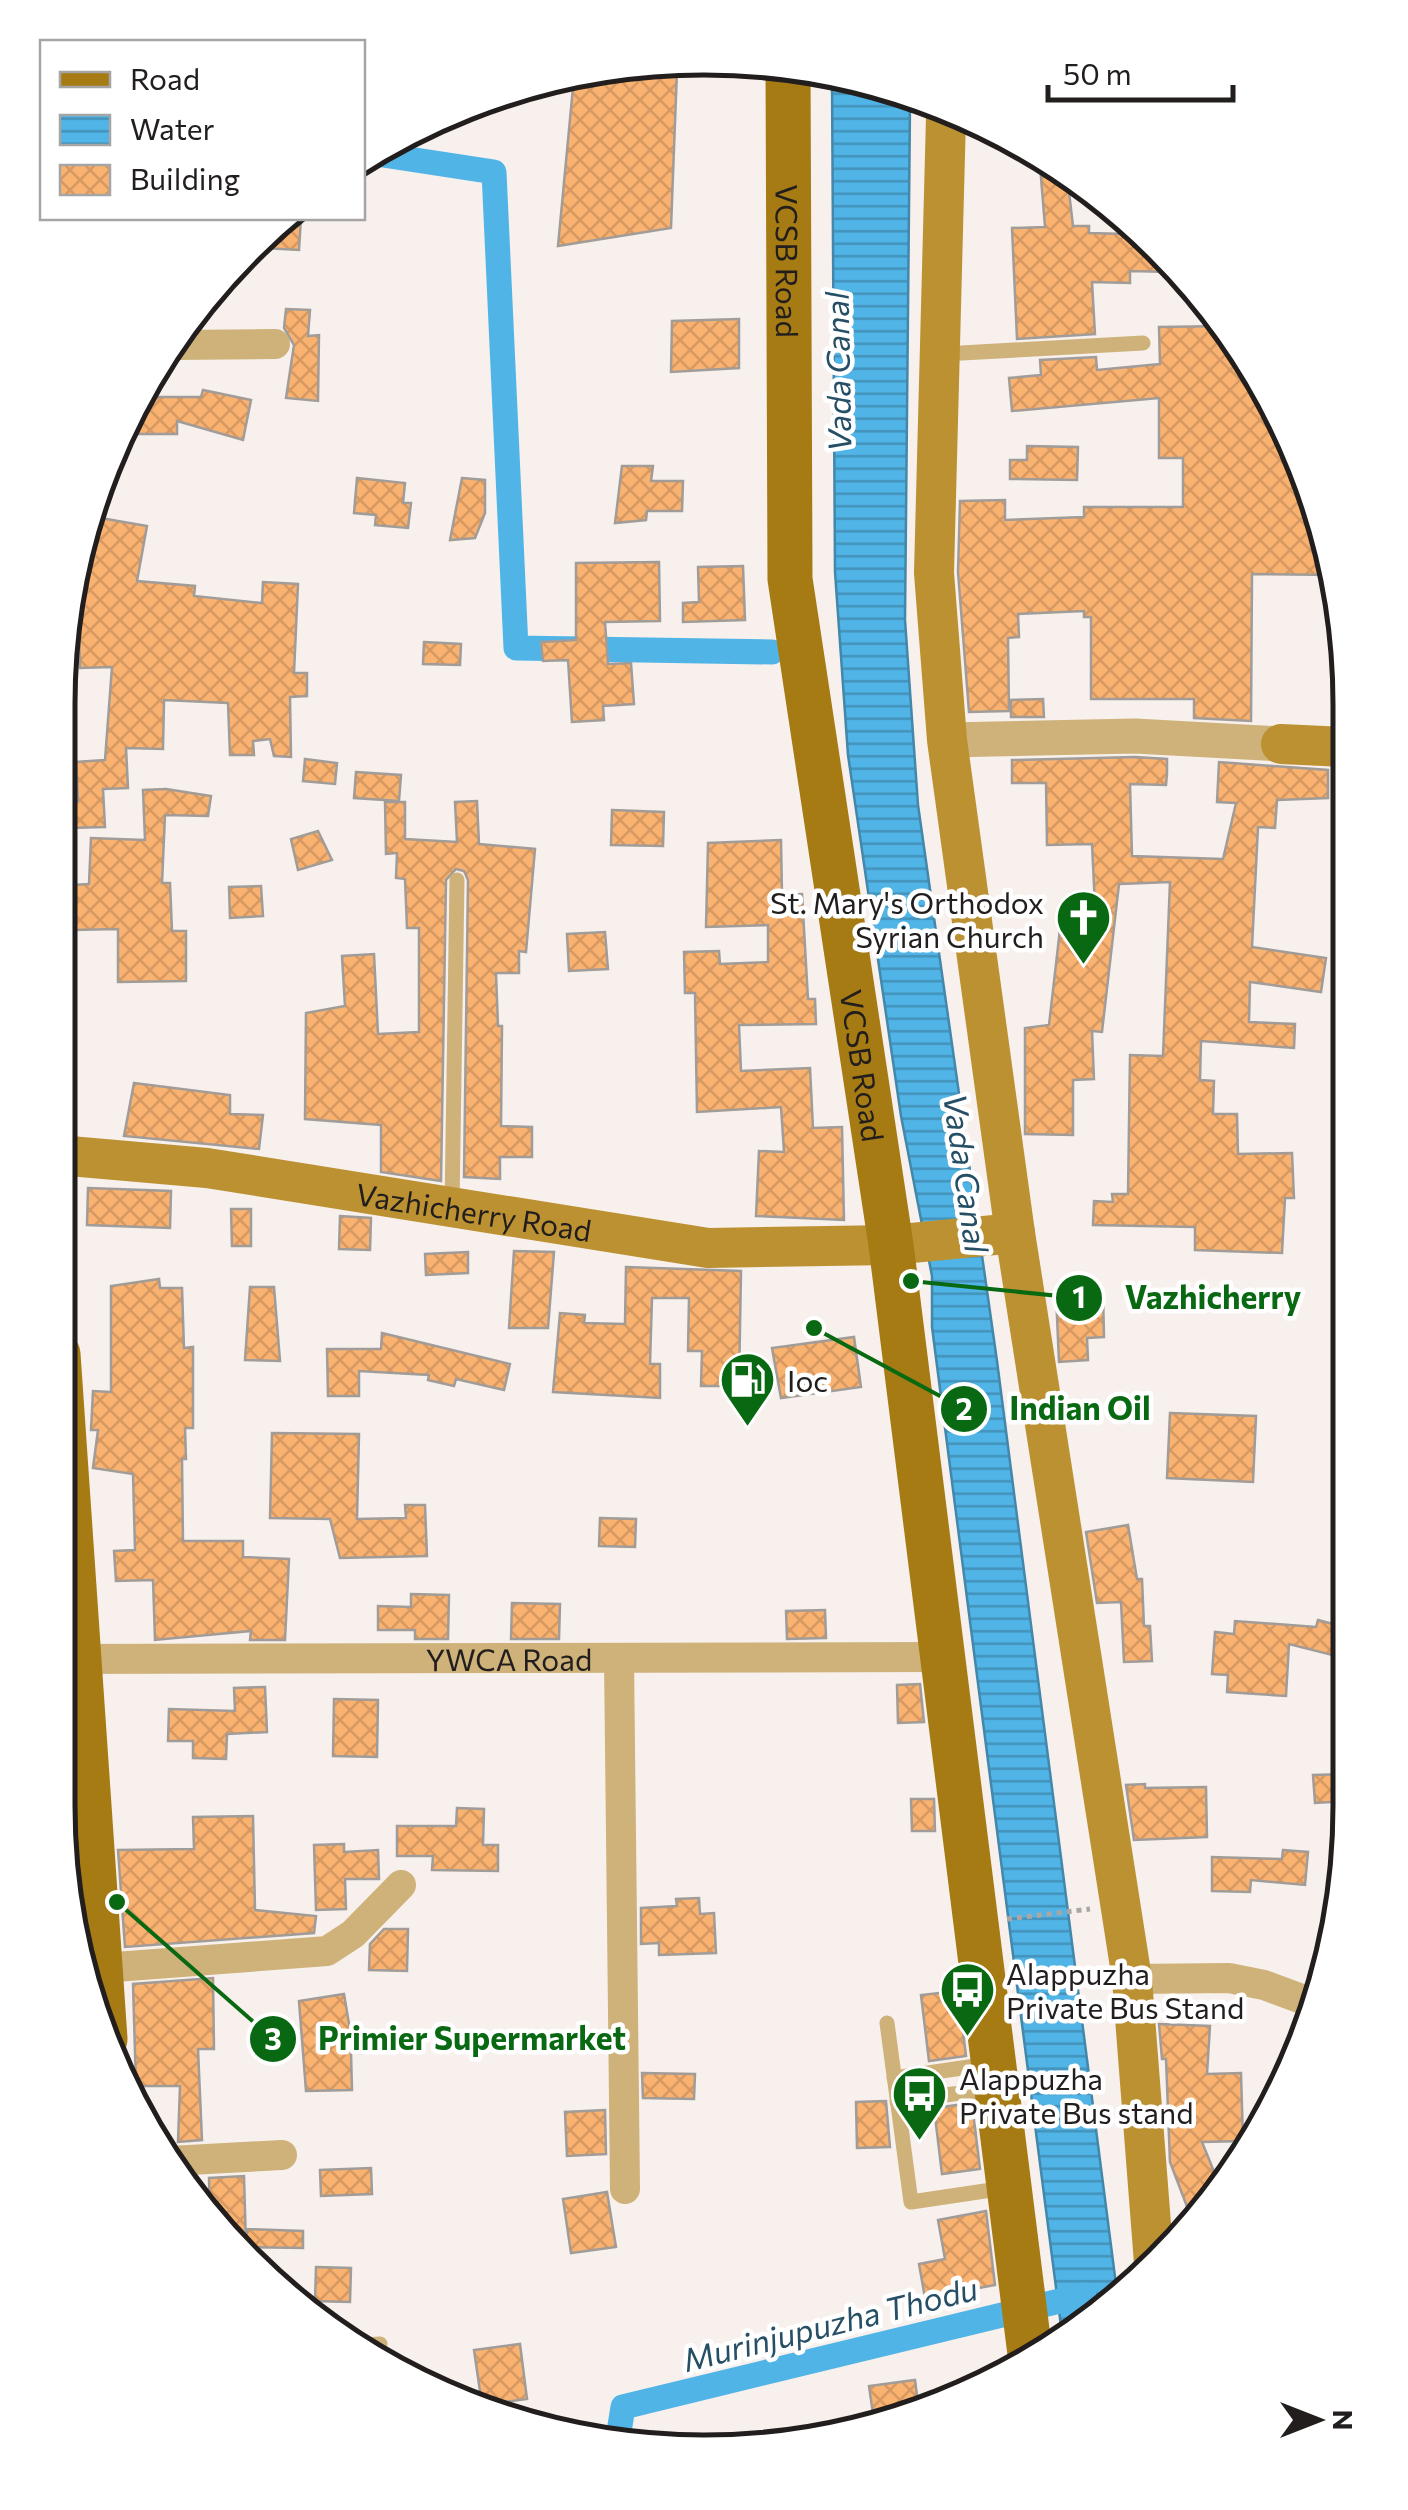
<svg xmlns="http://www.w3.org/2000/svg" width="1408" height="2510" font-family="Commissioner,sans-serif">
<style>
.water{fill:url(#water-rules);stroke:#4387aa;stroke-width:2.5}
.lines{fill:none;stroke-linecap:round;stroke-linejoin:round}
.canal{stroke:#51b4e6;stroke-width:25}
.building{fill:url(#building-cross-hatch);stroke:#a19c98;stroke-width:2.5}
.path{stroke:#aba6a4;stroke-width:5;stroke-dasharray:5 5;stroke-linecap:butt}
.service{stroke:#ceb27a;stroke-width:15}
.minor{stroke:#ceb27a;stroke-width:30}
.tertiary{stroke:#ceb27a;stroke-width:35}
.secondary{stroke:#bc9132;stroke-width:40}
.primary{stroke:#a67b13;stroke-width:45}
.labels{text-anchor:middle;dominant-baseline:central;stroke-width:9;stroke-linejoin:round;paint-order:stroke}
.street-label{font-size:30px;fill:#211e1d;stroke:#fff}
.poi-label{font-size:30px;fill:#211e1d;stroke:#fff;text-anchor:start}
.water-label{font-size:32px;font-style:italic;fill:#264f65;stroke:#fff}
.rim{fill:none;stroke:#211e1d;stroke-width:5}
.leader{fill:none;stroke:#096913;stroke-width:4}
.callout-dot{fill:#096913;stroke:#fff;stroke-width:4}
.mark-label{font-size:30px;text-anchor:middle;font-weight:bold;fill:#fff}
.callout-label{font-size:32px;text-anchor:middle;font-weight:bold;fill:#096913;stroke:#fff;stroke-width:9;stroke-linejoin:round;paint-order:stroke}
</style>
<defs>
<pattern id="water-rules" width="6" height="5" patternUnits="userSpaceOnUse" patternTransform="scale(2.5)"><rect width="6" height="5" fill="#51b4e6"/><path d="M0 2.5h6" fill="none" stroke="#4392ba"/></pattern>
<pattern id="building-cross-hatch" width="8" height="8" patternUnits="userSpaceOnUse" patternTransform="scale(2.5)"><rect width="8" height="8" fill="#fab271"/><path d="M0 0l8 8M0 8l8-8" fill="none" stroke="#d69961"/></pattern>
</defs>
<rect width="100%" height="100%" fill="#f7f0ed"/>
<path class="water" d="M832 78 910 104 905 620 918 805 997 1361 1118 2300 1062 2334 932 1327V1276L901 1116 848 755 835 572Z"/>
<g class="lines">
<g class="canal">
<path d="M383 155 494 172 516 648 772 652"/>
<path d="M618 2438 623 2407 1084 2295"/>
</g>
</g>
<g class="building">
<path d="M677 70 671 228 558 246 574 77Z"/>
<path d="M1039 153 1067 175 1073 226H1089V233L1126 234V220L1170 258V272L1130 271V283L1092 282 1095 334 1017 339 1012 228 1045 227Z"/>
<path d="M287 218H301L299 250 261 248Z"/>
<path d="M286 309 310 310 308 336 319 335 318 401 286 398 294 345 284 328Z"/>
<path d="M739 319V368L671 372 672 321Z"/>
<path d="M1226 326 1242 345 1316 496 1334 575 1252 574 1251 721 1194 718V699H1091V617H1084V611L1018 614 1019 637 1008 638 1009 711 969 712 958 572 960 501 1005 500V520L1084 517V507H1183V458H1159V398L1012 411 1009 378 1041 375 1040 360 1096 357 1097 370 1160 364 1159 327Z"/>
<path d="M203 390 251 400 243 440 177 421V434H122L137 397H201Z"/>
<path d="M1027 446 1078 447 1077 480 1010 479V460H1027Z"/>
<path d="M622 466H653L651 481H683L682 511H647L646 520 615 523Z"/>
<path d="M357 478 405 483 403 503H411L408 528 375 525 376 515 354 513Z"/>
<path d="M462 478 485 480V513L475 538 450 540Z"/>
<path d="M95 517 147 526 137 581 195 586 194 596 262 603 263 582 298 584 294 673H307V696L290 697 291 757 274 756 270 739 253 741 254 755H230L228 703 164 700 163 749 126 748 128 788 103 789 105 827 69 828 68 802 78 801 76 762 105 760 112 667 80 668 79 629 68 628 73 575 84 576Z"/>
<path d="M659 562 660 621 605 622 608 664 631 663 634 704 603 706 604 720 572 722 568 660 543 661 541 642 576 640V563Z"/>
<path d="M743 566 745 620 683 622V603L699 602 698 567Z"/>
<path d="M424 642 461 644 460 665 423 664Z"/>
<path d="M1043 699 1044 717H1011V700Z"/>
<path d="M1135 757 1167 759V774L1166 785 1130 784 1132 856 1223 859 1236 803 1217 802 1219 762 1328 770V798L1277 800 1275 828 1258 827 1252 947 1326 958 1321 992 1250 982 1249 1022 1295 1024 1294 1048 1201 1041 1200 1080 1214 1081 1213 1114H1237L1238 1154 1292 1153 1294 1198H1285L1282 1253 1195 1250V1227L1093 1225 1094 1201 1113 1202 1112 1194H1128L1130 1055 1163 1056 1170 882 1119 884 1102 1032 1092 1031 1094 1079 1073 1080V1135L1025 1134V1028L1049 1025 1063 903 1095 906 1092 844 1047 845 1046 783H1012V760Z"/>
<path d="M305 759 337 763 335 784 303 781Z"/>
<path d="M356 772 401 775 399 801 354 798Z"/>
<path d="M166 789 211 796 208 816 165 815 162 883H170L172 931H186V981L118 982V929L73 930 72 885 89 884 91 838 145 840 143 790Z"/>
<path d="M477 801 479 844 535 849 526 952 519 951V973H496L498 1026H502L501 1126 532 1127V1157H500V1179L464 1177 468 880 464 871 456 869 446 880 441 1181 381 1172V1125L305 1119 306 1013 345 1006 342 956 374 954 378 1034 419 1032V928H407L405 879 396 878 397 853 386 854 385 802H405V839L457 842 455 802Z"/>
<path d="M612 810 664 812 663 846 611 845Z"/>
<path d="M318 831 332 860 298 870 291 839Z"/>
<path d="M781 840 782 895 802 894 808 999H815L816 1024 739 1025 741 1071 810 1068 813 1128 842 1127 844 1220 756 1216 759 1151 784 1152 781 1107 697 1112 695 993H685L684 952 719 951 720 964 768 962V925L706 927 708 843Z"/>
<path d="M261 886 263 916 230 918 229 887Z"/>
<path d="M605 932 608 969 569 971 567 934Z"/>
<path d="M134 1083 230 1095V1114L263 1115 259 1149 124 1136Z"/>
<path d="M88 1188 171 1191 170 1228 87 1225Z"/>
<path d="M231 1209H251V1246H232Z"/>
<path d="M340 1216 371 1218 370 1250 339 1249Z"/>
<path d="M514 1251 554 1252 548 1328H509Z"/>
<path d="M468 1252V1273L426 1275 425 1254Z"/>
<path d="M626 1267 741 1271 739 1386H701L702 1351H688L689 1298H652L650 1364H660V1398L553 1392 560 1313 585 1315 584 1323 625 1324Z"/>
<path d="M159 1279 160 1288H182L184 1348 193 1347V1428H185L186 1459H182L183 1541H243V1557L289 1559 285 1640H250L251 1631 155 1640 153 1580 116 1581 114 1551 135 1550 133 1474 93 1468 98 1430H91L93 1391 111 1392V1286Z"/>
<path d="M250 1287H274L280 1361 245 1360Z"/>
<path d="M1103 1293 1104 1337 1087 1338 1088 1360 1059 1362 1056 1294Z"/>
<path d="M382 1333 510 1364 504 1390 456 1379 454 1386 428 1380 429 1375 359 1371V1396H328L327 1349H381Z"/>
<path d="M854 1337 861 1387 781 1398 772 1348Z"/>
<path d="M1170 1413 1256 1416 1253 1482 1167 1478Z"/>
<path d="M272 1433 359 1434 357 1519 406 1518 405 1505H425L427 1556 340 1558 330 1519 270 1518Z"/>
<path d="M600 1518 636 1519 635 1547 599 1546Z"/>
<path d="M1128 1525 1137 1579H1142L1144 1626H1150L1152 1661 1124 1662 1121 1602 1097 1603 1086 1532Z"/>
<path d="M411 1594 449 1595 448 1639H415V1630H378V1606L411 1607Z"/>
<path d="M512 1603 560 1604 559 1639H511Z"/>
<path d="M825 1610 826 1638 787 1639 786 1611Z"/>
<path d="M1318 1620 1348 1628V1659L1289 1644 1286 1696 1227 1692 1228 1675 1212 1674 1215 1632 1234 1634 1235 1621 1316 1627Z"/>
<path d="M920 1684 924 1722 898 1723 897 1685Z"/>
<path d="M265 1687 267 1732 227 1734 226 1759 193 1758V1741H168L169 1709 235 1711 234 1688Z"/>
<path d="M334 1699 378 1700 377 1757 333 1756Z"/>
<path d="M1348 1774V1801L1315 1803 1313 1775Z"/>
<path d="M1145 1784V1788L1206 1787 1207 1837 1134 1840 1126 1785Z"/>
<path d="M911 1799H934L935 1831H912Z"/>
<path d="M457 1808 484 1809 483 1845H498V1871L432 1870 433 1856H397V1826H456Z"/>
<path d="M253 1816 255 1910 316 1916 314 1933 125 1947 118 1850 194 1849 193 1817Z"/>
<path d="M344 1844V1852L378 1850 379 1879H345L346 1909 316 1910 314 1845Z"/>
<path d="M1283 1850 1308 1852 1305 1885 1251 1880 1250 1892 1212 1891V1857L1282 1859Z"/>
<path d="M699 1898 700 1914 714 1913 716 1953 659 1955V1943L641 1944V1908L677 1906 676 1899Z"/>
<path d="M384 1929H408L407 1971 369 1970 370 1944Z"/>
<path d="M213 1978 214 2049H198L202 2140 178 2142 180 2086H136L133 1984Z"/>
<path d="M958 1991 966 2056 929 2061 921 1995Z"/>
<path d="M344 1994 350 2030 362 2029 363 2053H351L352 2090 306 2091 299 2001Z"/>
<path d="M1159 2024 1210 2026 1207 2074 1241 2073 1243 2141 1202 2142 1219 2184 1191 2217 1170 2162 1166 2059H1162Z"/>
<path d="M642 2073 695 2074 694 2099 643 2098Z"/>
<path d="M886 2101 890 2147 857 2148 856 2102Z"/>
<path d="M972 2103 980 2169 942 2174 934 2108Z"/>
<path d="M605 2110 606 2154 567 2156 565 2112Z"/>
<path d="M371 2168 372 2194 321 2196 320 2170Z"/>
<path d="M244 2176 246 2246 247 2229 303 2231V2248L246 2247V2251L210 2217 209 2178Z"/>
<path d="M607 2192 616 2247 571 2253 563 2199Z"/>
<path d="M986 2211 995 2285 925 2298 919 2264 945 2259 938 2220Z"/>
<path d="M316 2267 351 2268 350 2302 315 2301Z"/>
<path d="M520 2344 527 2399 482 2405 474 2350Z"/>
<path d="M915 2380 919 2411 874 2421 869 2386Z"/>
</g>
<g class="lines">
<path class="path" d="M1007 1919 1090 1909"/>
<g class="service">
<path d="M943 354 1143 343"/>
<path d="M452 1206 457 880"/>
<path d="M887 2023 911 2202 1005 2188"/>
<path d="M894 2078 989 2064"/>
<path d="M897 2101 993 2089"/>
<path d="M351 2346 380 2344"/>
</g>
<g class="minor">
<path d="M176 345 275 344"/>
<path d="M619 1658 625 2189"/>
<path id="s1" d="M61 1659 939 1657"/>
<path d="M102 1968 327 1951 353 1934 401 1885"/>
<path d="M1132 1979 1229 1978 1264 1985 1318 2005"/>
<path d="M170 2161 282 2155"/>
</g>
<path class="tertiary" d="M947 740 1135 736 1281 744"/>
<g class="secondary">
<path d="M946 117 934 573 947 740 1015 1233 1132 1979 1154 2263"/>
<path d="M1281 744 1345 747"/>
<path id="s2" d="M58 1155 207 1168 708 1248 891 1245 1015 1233"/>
</g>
<g class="primary">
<path id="s3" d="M788 63 790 579 891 1245 1030 2354"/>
<path d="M58 1354 105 2039"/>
</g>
</g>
<defs>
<symbol id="church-pin" viewBox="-11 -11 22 30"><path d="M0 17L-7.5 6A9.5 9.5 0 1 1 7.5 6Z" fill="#096913" stroke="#fff"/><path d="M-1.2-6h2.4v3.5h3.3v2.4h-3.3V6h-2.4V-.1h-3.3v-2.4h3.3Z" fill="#fff"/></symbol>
<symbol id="fuel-pin" viewBox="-11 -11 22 30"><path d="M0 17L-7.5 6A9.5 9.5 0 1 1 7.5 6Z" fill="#096913" stroke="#fff"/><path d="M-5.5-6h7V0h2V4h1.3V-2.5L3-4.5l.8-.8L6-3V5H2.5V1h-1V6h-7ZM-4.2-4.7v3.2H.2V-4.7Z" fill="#fff"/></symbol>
<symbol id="bus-pin" viewBox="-11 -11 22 30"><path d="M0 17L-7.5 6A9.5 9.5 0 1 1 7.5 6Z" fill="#096913" stroke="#fff"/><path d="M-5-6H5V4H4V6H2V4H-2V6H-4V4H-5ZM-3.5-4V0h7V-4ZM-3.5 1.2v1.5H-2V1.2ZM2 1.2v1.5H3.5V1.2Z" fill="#fff"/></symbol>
</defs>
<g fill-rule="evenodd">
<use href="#church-pin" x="1052" y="886" width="63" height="86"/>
<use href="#fuel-pin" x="716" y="1348" width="63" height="86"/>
<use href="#bus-pin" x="936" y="1958" width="63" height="86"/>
<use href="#bus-pin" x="888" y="2062" width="63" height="86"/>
</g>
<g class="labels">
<g class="street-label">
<text stroke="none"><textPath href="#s3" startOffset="198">VCSB Road</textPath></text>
<text stroke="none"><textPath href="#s3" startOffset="1008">VCSB Road</textPath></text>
<text stroke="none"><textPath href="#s2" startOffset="420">Vazhicherry Road</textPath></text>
<text stroke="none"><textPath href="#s1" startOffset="448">YWCA Road</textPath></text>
</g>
<g class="poi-label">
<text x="1044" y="901" text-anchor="end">St. Mary's Orthodox<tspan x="1044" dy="34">Syrian Church</tspan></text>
<text x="787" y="1379">Ioc</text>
<text x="1006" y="1972">Alappuzha<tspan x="1006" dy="34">Private Bus Stand</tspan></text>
<text x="959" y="2077">Alappuzha<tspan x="959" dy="34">Private Bus stand</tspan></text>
</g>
<g class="water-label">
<text transform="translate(837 372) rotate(-91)">Vada Canal</text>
<text transform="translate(967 1173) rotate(82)">Vada Canal</text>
<text transform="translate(830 2323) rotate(-14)">Murinjupuzha Thodu</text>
</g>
</g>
<path d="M0 0H1408V2510H0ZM704 75H704A629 629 0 0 1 1333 704V1806A629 629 0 0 1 704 2435H704A629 629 0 0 1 75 1806V704A629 629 0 0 1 704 75Z" fill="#fff" fill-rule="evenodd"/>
<path class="rim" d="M704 75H704A629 629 0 0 1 1333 704V1806A629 629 0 0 1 704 2435H704A629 629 0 0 1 75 1806V704A629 629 0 0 1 704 75Z"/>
<path class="leader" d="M911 1281L1079 1298M814 1328L964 1409M117 1902L273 2039"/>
<g class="callout-dot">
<circle cx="911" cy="1281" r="10"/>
<circle cx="814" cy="1328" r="10"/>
<circle cx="117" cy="1902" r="10"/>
<circle cx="1079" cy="1298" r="25"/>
<circle cx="964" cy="1409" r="25"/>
<circle cx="273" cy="2039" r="25"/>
</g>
<g class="mark-label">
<text x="1079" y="1308">1</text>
<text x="964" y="1420">2</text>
<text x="273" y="2050">3</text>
</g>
<g class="callout-label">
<text x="1213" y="1309">Vazhicherry</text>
<text x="1080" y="1420">Indian Oil</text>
<text x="472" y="2050">Primier Supermarket</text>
</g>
<rect x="40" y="40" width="325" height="180" fill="#ffffff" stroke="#a6a5a5" stroke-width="2.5"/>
<rect x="60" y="72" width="50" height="15" fill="#a67b13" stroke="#a6a5a5" stroke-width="2.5"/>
<text x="130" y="90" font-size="30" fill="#211e1d">Road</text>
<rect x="60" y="115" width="50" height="30" fill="url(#water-rules)" stroke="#a6a5a5" stroke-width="2.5"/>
<text x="130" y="140" font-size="30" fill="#211e1d">Water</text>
<rect x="60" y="165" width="50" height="30" fill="url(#building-cross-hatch)" stroke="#a6a5a5" stroke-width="2.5"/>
<text x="130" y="190" font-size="30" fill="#211e1d">Building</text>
<g transform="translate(1318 2420) rotate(90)" stroke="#ffffff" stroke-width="8" paint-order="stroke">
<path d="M0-8L18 38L0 25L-18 38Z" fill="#211e1d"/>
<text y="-15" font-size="28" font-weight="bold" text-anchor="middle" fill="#211e1d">N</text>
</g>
<path d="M1048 85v15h185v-15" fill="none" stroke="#211e1d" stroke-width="5"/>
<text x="1063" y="85" font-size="30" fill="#211e1d" stroke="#ffffff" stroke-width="8" paint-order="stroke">50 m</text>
</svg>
